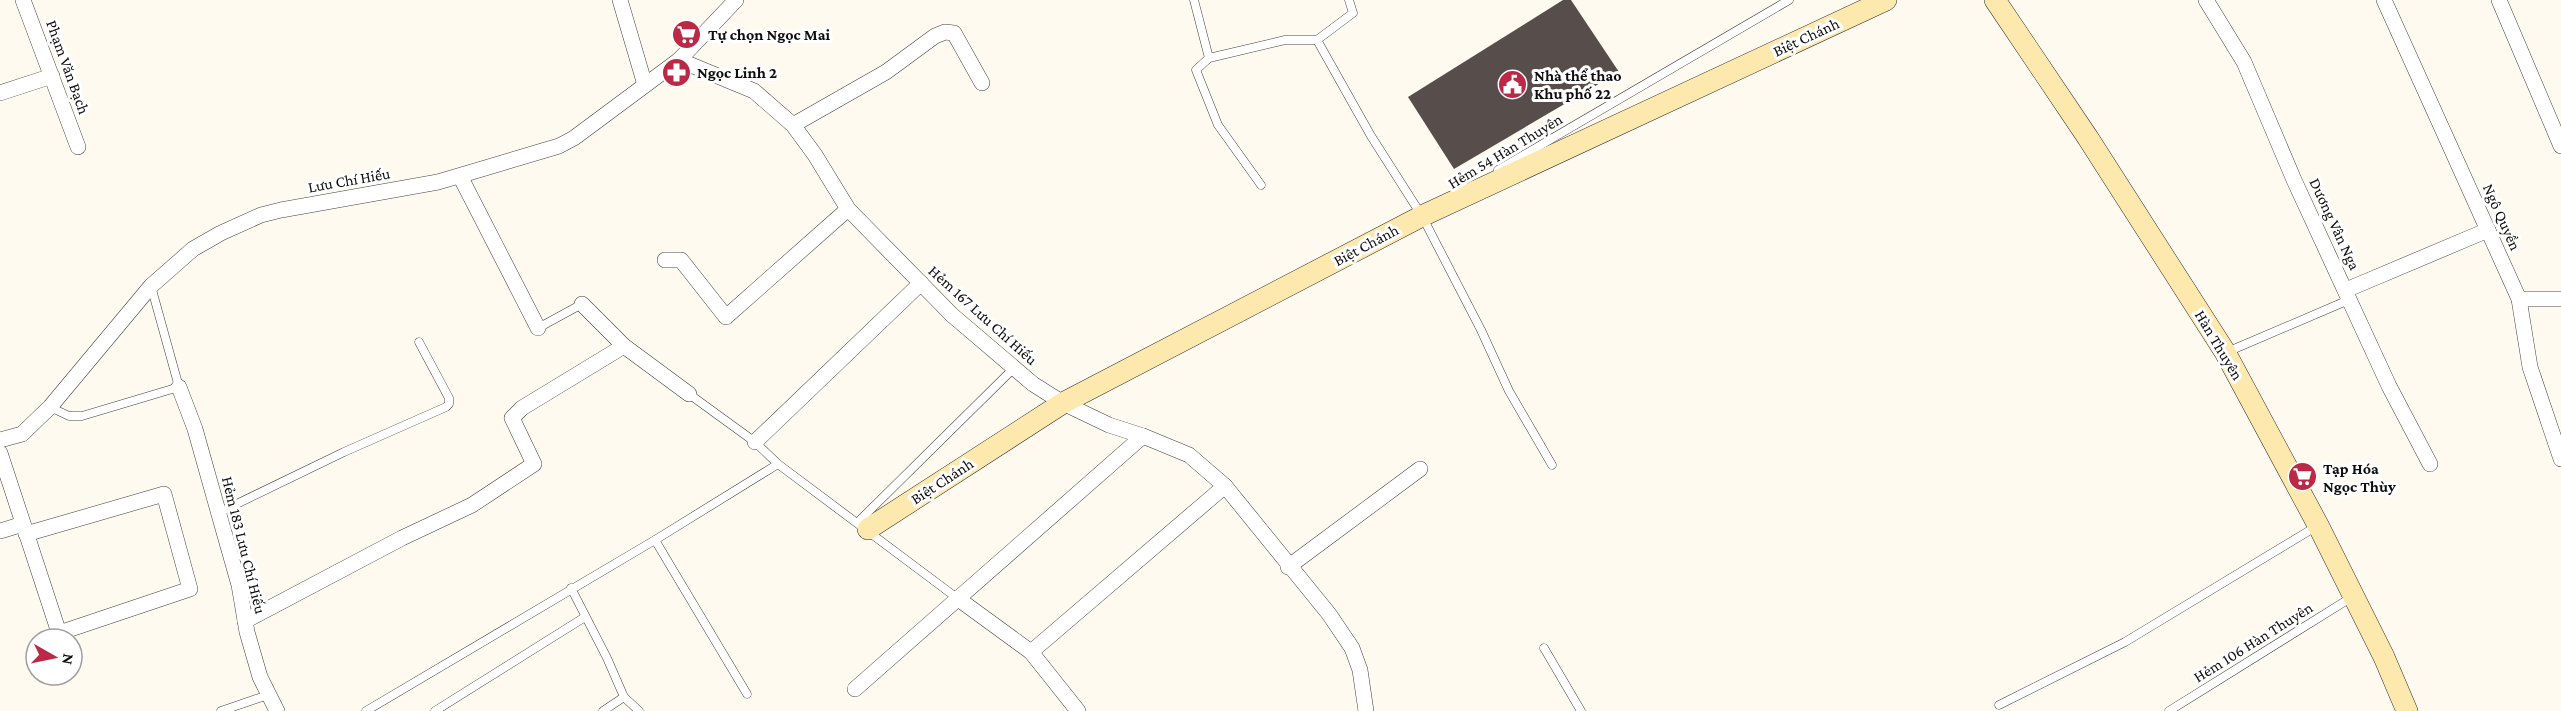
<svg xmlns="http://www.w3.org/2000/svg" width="2561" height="711" font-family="'Crimson Pro',serif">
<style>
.building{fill:#574e4b}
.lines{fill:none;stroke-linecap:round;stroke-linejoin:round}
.lane-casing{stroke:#414141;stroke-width:9}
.street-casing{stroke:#414141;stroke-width:16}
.secondary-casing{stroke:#303030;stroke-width:22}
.lane{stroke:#fff;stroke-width:8}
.street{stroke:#fff;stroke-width:15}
.secondary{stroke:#fde8ad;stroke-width:21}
.labels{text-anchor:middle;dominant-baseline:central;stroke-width:6;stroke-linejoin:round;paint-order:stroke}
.poi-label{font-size:16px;font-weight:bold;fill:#0e0e0e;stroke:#fff;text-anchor:start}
.street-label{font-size:16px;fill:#0e0e0e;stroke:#fff}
</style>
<rect width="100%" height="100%" fill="#fffaf0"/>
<path class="building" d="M1563 0H1571L1619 72 1454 169 1408 97Z"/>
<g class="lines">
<defs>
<g id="lane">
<path d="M1194 0 1209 58 1196 70 1218 125 1261 185"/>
<path d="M1317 40 1371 136 1422 216 1481 330 1509 391 1552 465"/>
<path d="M1209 58 1285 40H1317L1353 13 1349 0"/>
<path d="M1498 170 1789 0"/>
<path d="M538 328 582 304"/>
<path d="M2227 352 2351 299"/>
<path d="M689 394 755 442 778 464 957 598"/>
<path d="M50 407 69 416H82L179 387 151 286"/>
<path d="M218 513 344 452 446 407 449 404V398L419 342"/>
<path d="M858 522 1014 368"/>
<path d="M655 540 747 694"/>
<path d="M571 588 607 658 624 697 639 711"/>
<path d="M1544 648 1581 711"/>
<path d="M1999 705 2125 642 2317 526"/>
<path d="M221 711 268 695"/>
<path d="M366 711 655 540 778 464"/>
<path d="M435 711 585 617"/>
<path d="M603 711 624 697"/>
<path d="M2169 711 2352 597"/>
</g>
<g id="street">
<path d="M23 0 78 147"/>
<path d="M620 0 645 85"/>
<path d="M2206 0 2244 62 2294 180 2389 386 2430 464"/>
<path d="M2384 0 2519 299 2530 367 2561 459"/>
<path d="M2499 0 2561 146"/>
<path d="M679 60 754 91 793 125 815 155 848 209 952 315 1033 384 1063 403 1109 425 1143 436 1189 455 1225 486 1329 614 1352 648 1360 670 1366 711"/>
<path d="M0 93 52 76"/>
<path d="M793 125 886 72 935 36 945 32 954 33 982 83"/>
<path d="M460 176 538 328"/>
<path d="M665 260H681L726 317 848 209"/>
<path d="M2346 290 2488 230"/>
<path d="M2519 299H2561"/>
<path d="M582 304 624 346 689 394"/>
<path d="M179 387 195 429 222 525 239 585 247 632 260 677 277 711"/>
<path d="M0 440 22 434 50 407 151 286 193 249 221 233 261 215 281 210 438 182 559 146 574 138 679 60 736 0"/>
<path d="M755 442 921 283"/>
<path d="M0 453 61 639"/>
<path d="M0 531 23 524"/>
<path d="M26 534 164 494 190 589 59 633"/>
<path d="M1288 567 1420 469"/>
<path d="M957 598 1031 652 1078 711"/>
<path d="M245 621 402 538 472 505 534 464 512 418 522 408 624 346"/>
<path d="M1031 652 1225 486"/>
<path d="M855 689 1143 436"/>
</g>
<g id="secondary">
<path d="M1995 0 2088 138 2225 352 2318 525 2384 657 2407 711"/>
<path d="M868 529 1063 403 1422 216 1886 0"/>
</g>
</defs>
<use href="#lane" class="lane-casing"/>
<use href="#street" class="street-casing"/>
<use href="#secondary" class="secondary-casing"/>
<use href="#lane" class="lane"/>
<use href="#street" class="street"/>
<use href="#secondary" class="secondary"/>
</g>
<defs>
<symbol id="supermarket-disc" viewBox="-11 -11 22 22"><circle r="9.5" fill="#bc2946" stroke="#fff"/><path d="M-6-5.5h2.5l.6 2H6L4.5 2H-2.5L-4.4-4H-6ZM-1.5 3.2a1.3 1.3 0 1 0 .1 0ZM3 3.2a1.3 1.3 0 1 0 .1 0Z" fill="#fff"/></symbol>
<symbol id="pharmacy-disc" viewBox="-11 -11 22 22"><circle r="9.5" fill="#bc2946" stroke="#fff"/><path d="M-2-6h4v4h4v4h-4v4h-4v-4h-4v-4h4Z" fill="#fff"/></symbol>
<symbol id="civic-disc" viewBox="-11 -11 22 22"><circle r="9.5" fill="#bc2946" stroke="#fff"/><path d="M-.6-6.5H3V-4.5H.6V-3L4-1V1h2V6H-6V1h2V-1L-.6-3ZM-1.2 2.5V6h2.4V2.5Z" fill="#fff"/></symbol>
</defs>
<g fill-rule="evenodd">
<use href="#supermarket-disc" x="670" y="18" width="33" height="33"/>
<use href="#pharmacy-disc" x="660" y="56" width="33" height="33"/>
<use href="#civic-disc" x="1496" y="68" width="33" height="33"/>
<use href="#supermarket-disc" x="2286" y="460" width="33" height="33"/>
</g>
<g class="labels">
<g class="poi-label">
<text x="708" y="34">Tự chọn Ngọc Mai</text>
<text x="697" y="72">Ngọc Linh 2</text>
<text x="1534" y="75">Nhà thể thao<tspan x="1534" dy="18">Khu phố 22</tspan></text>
<text x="2323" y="468">Tạp Hóa<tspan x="2323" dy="18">Ngọc Thùy</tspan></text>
</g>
<g class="street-label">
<text transform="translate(1806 37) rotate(-25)">Biệt Chánh</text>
<text transform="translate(68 67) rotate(70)">Phạm Văn Bạch</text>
<text transform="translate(1505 151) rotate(-31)">Hẻm 54 Hàn Thuyên</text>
<text transform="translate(349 180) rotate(-10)">Lưu Chí Hiếu</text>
<text transform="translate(2502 217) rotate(66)">Ngô Quyền</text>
<text transform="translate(2335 224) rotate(65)">Dương Vân Nga</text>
<text transform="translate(1366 245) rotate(-28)">Biệt Chánh</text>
<text transform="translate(983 315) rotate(42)">Hẻm 167 Lưu Chí Hiếu</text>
<text transform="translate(2219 345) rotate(59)">Hàn Thuyên</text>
<text transform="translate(942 481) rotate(-33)">Biệt Chánh</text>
<text transform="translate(244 545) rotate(76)">Hẻm 183 Lưu Chí Hiếu</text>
<text transform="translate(2253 642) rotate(-32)">Hẻm 106 Hàn Thuyên</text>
</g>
</g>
<g transform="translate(54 657) rotate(99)"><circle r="28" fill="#ffffff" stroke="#9f9f9f" stroke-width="1.5"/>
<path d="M0-4.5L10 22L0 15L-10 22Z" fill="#bc2946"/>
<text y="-9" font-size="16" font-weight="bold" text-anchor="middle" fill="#0e0e0e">N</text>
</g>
</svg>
